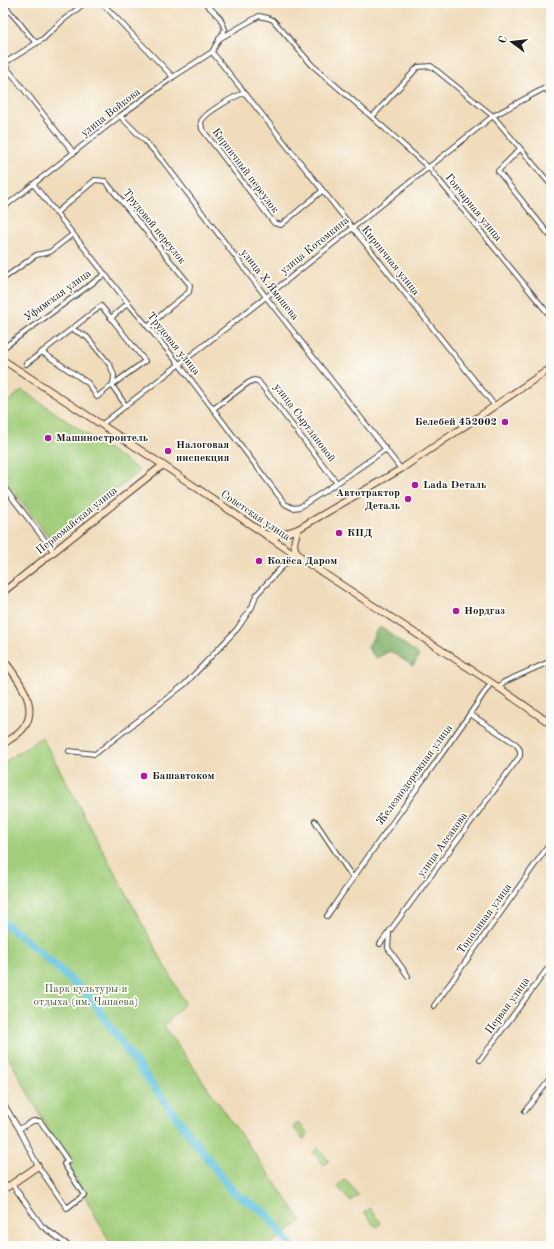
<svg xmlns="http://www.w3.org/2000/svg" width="554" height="1249" font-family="'Old Standard TT',serif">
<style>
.green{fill:#a2ce7b;stroke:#5f754c}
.forest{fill:#81b16b;stroke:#4e6644}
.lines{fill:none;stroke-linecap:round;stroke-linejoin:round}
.river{stroke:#63c4e1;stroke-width:8}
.street-casing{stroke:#3c3934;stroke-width:6}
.secondary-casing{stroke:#3c3934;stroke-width:8}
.street{stroke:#fff;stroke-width:4}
.secondary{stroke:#fee4c5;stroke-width:6}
.poi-dot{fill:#b5179e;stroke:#fdfcf7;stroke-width:1.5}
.labels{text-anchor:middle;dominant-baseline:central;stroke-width:3.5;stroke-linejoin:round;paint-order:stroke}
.street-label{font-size:11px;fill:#1c1c1c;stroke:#fdfcf7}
.poi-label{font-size:11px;font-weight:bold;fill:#1c1c1c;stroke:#fdfcf7;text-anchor:start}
.park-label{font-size:11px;fill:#4b5a3d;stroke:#fdfcf7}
</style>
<rect width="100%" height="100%" fill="#fdfcf7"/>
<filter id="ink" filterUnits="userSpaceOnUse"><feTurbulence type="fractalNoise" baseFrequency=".025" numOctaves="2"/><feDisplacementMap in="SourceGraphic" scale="8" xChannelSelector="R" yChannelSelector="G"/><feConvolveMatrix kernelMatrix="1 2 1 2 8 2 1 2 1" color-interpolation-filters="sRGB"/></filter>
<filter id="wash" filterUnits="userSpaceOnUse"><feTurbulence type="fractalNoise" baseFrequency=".012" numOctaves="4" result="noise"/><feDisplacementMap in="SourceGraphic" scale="16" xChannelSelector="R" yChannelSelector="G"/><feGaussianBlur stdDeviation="0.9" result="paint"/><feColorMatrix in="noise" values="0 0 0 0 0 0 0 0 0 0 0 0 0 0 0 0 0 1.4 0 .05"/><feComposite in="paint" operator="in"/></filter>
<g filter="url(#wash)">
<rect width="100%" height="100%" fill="#f0dcbb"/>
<g class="green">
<path d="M22 390 140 471 51 540 3 477V406Z"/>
<path d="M42 737 185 1003 164 1026 302 1221 267 1246H112L3 1047V763Z"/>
<path d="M298 1123 308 1135 303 1139 293 1127Z"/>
<path d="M318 1148 329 1161 324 1165 313 1152Z"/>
<path d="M345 1179 358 1195 350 1201 337 1186Z"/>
<path d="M369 1208 381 1223 376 1227 364 1213Z"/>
</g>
<path class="forest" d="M379 628H383L419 655 413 666 390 651 376 658 371 653 368 648 376 631Z"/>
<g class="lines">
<path class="river" d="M3 922 41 953 89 996 130 1055 233 1192 266 1213 291 1246"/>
</g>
</g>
<g filter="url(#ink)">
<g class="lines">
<defs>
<g id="street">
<path d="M102 3 173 77"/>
<path d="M3 4C8 10 13 15 18 21 25 29 29 37 37 43"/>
<path d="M219 39 259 16 268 18 273 20 312 65 372 117 429 168 551 317"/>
<path d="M212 52 495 406"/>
<path d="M3 63 74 153"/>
<path d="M3 64 43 39 62 21 85 3"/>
<path d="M244 93C235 96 204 113 201 122 201 123 202 128 202 129L274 223 281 225 322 191"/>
<path d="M120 116 145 141 163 161 266 297 401 469"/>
<path d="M372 117 418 67 431 66 493 116 551 185"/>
<path d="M520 149 498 171 551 237"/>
<path d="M34 185 128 303 179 364 285 504 293 508 300 507 337 483 386 449"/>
<path d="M3 208 120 116 173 77 212 52 225 29 220 18 205 3"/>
<path d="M56 213 95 180 105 181 190 285 189 292 170 307 148 327"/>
<path d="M3 279 36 255 50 252 73 234"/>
<path d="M111 318 145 361 112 385"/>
<path d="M72 329 87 337 110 365 114 375 113 385"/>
<path d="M3 348 105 274"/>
<path d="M26 364 42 352"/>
<path d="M126 406 112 385 97 397 88 383 42 352 101 306 111 318 128 303"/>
<path d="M213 409 248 383 254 380 258 381 337 483"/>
<path d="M101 425 266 297 493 116 545 88 551 95"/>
<path d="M3 486 54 552"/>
<path d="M498 687 504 682 551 661"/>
<path d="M69 751 95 754 185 684 237 629 252 607 256 595 294 554"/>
<path d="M315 821 353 878"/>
<path d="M327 916C380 837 438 762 491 683"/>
<path d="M389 933 388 948 408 976"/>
<path d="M380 944 520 756V750L516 744 470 714"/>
<path d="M434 1006 551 842"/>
<path d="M480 1060 551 964"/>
<path d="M5 1106 19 1129 38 1166 67 1208 84 1195 64 1164 68 1161 40 1121H33L19 1129"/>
<path d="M525 1111 551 1078"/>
<path d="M12 1184 42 1226 69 1246"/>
</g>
<g id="secondary">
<path d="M3 360 163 465 294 554 498 687 551 724"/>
<path d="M298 529C294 541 291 548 301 557"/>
<path d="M265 534 277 536 298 529 401 469 551 368"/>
<path d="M3 592 163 465"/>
<path d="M3 659C17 678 43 708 21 731 16 736 9 740 3 744"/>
<path d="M3 1190 38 1166"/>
</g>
</defs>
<use href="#street" class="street-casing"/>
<use href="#secondary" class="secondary-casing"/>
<use href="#street" class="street"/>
<use href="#secondary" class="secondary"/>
</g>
</g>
<g class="poi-dot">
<circle cx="505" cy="422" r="4"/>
<circle cx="48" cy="438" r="4"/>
<circle cx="168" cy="451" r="4"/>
<circle cx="415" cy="485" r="4"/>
<circle cx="408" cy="499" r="4"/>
<circle cx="339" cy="533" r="4"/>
<circle cx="259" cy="561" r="4"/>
<circle cx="456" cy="611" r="4"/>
<circle cx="144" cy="776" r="4"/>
</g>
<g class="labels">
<g class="street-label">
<text transform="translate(111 113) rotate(-38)">улица Войкова</text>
<text transform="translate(245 171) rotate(53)">Кирпичный переулок</text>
<text transform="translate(473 208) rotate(51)">Гончарная улица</text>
<text transform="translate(154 227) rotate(51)">Трудовой переулок</text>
<text transform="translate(315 246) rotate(-39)">улица Котомкина</text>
<text transform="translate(390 261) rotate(51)">Кирпичная улица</text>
<text transform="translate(269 285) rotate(52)">улица Х.Ямашева</text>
<text transform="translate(58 296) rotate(-36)">Уфимская улица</text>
<text transform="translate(173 344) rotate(51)">Трудовая улица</text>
<text transform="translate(304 423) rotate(53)">улица Сыртлановой</text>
<text transform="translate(255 516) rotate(34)">Советская улица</text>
<text transform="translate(77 521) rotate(-39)">Первомайская улица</text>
<text transform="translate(415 775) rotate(-54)">Железнодорожная улица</text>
<text transform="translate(443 845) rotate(-54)">улица Аксакова</text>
<text transform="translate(485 919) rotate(-54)">Тополиная улица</text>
<text transform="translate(508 1006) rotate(-54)">Первая улица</text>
</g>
<g class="poi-label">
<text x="497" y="422" text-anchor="end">Белебей 452002</text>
<text x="56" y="438">Машиностроитель</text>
<text x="176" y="445">Налоговая<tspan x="176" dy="13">инспекция</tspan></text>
<text x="423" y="485">Lada Dеталь</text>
<text x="400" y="493" text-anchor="end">Автотрактор<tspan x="400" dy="13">Деталь</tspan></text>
<text x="347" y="533">КПД</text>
<text x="267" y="561">Колёса Даром</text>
<text x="464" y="611">Нордгаз</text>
<text x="152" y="776">Башавтоком</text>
</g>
<g class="park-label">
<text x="86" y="989">Парк культуры и<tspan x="86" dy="13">отдыха (им. Чапаева)</tspan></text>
</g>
</g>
<rect width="554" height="1249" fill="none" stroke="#fdfcf7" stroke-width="16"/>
<g transform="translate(512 42) rotate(285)" stroke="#fdfcf7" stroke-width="3" paint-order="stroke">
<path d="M0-3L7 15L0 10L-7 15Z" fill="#1c1c1c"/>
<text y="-6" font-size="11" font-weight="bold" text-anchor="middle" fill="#1c1c1c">С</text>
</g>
</svg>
